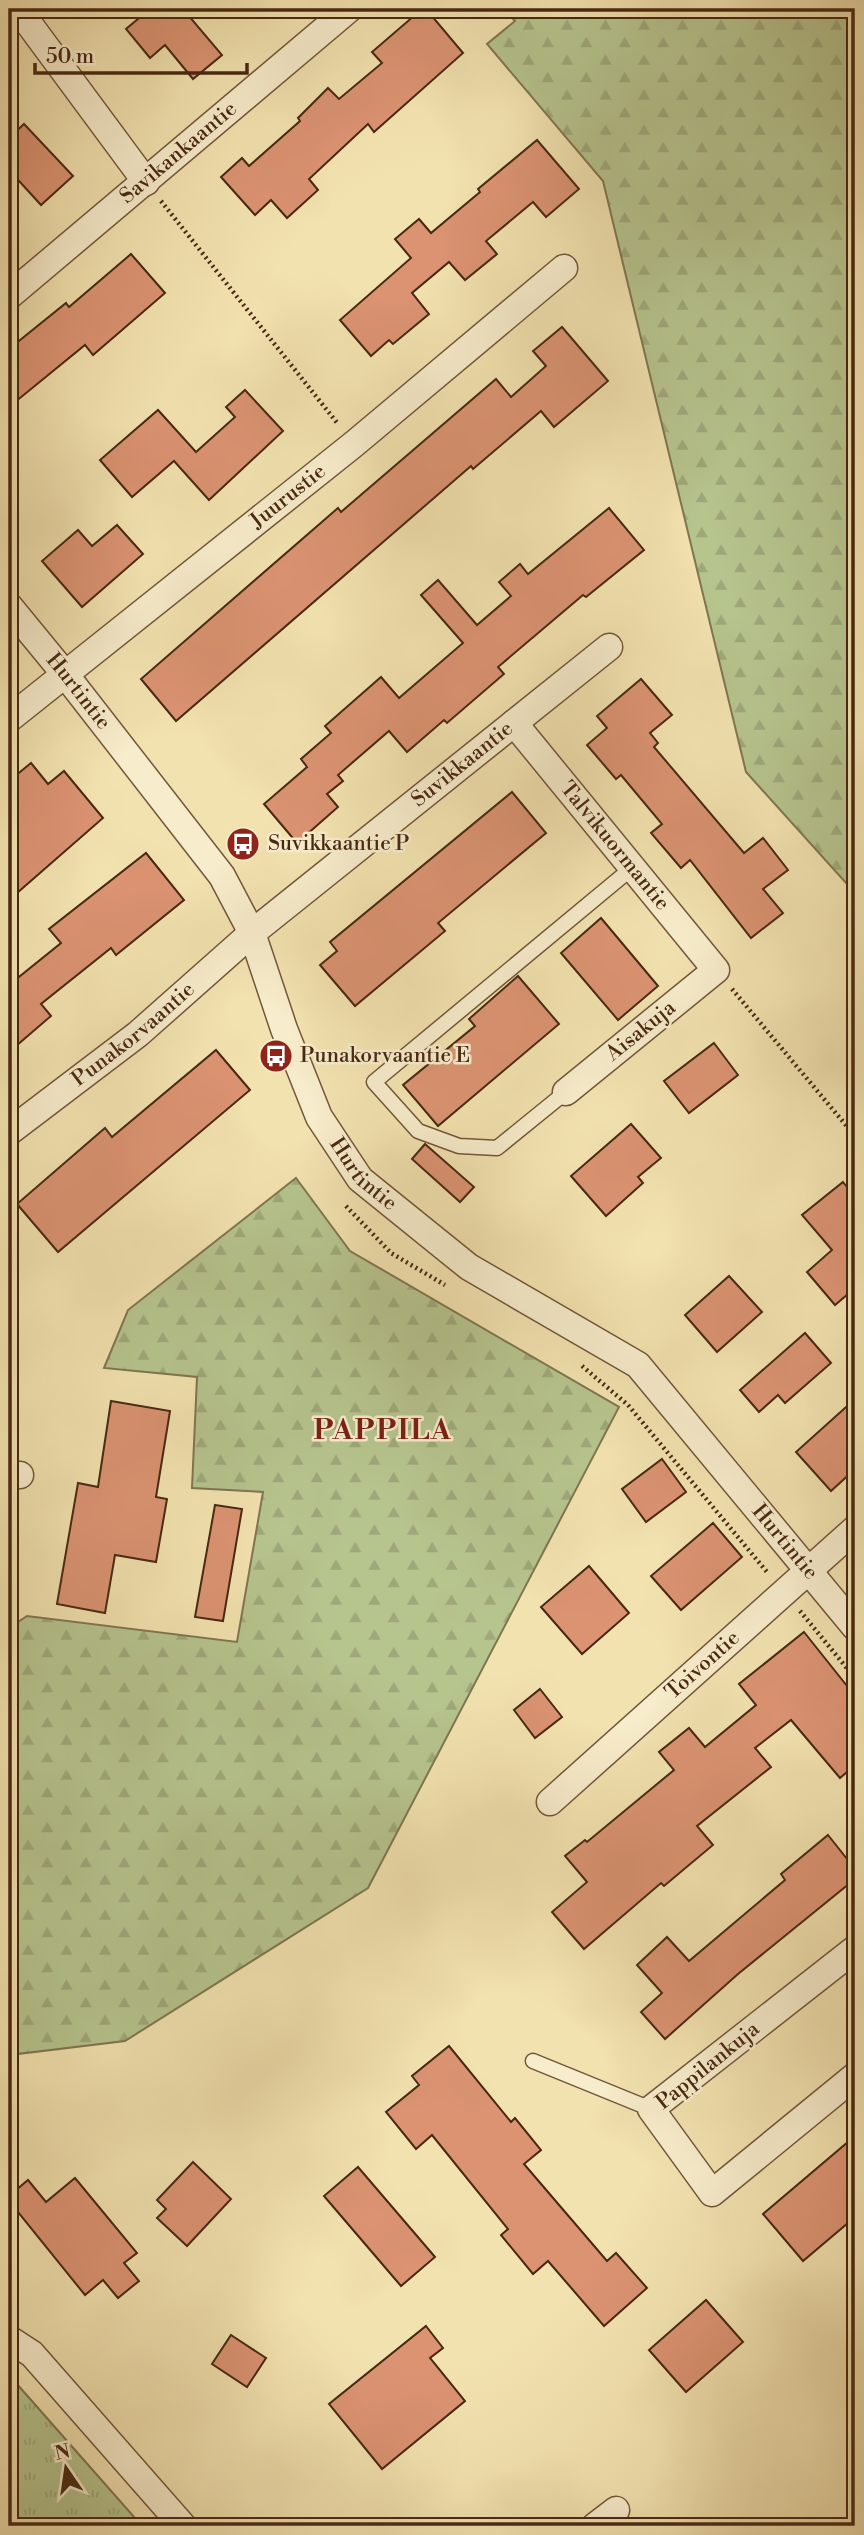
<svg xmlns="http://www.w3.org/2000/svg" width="864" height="2535" font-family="'Libre Bodoni',serif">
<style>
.grass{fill:url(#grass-tufts);stroke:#7f7650;stroke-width:2}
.forest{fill:url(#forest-firs);stroke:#7f7650;stroke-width:2}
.building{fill:#db9372;stroke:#482813;stroke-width:2}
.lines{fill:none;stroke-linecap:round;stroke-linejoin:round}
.lane-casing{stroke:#72563a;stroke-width:17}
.street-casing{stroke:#72563a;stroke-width:29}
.path{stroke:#482813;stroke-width:4.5;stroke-dasharray:2 3.5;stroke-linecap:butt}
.lane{stroke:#f7eccb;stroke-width:14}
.street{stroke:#f7eccb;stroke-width:26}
.labels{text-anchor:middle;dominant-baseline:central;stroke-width:5;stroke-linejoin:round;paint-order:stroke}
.street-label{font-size:21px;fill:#482813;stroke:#f7eccb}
.poi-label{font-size:21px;fill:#482813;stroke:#f7eccb;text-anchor:start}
.district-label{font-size:28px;font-weight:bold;letter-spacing:2px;fill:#7a1f14;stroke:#f7eccb}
</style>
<defs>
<pattern id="grass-tufts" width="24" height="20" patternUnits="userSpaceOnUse" patternTransform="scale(1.75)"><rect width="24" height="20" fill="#b6c48e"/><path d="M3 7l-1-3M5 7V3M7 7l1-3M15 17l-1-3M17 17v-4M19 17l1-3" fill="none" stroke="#9ea87a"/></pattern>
<pattern id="forest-firs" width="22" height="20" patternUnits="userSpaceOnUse" patternTransform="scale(1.75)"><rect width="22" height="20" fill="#b6c48e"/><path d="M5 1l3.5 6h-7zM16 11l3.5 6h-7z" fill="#9ea87a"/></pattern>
</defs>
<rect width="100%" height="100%" fill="#f2e2af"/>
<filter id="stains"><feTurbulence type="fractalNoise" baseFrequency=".00286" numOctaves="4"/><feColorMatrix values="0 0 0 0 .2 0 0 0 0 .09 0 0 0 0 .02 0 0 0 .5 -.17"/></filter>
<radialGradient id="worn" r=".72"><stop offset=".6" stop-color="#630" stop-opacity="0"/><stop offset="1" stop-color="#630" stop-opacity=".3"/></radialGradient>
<path class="grass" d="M9 2375 142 2526H9Z"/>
<g class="forest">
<path d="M504 9H855V893L746 772 603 181 487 44 515 21Z"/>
<path d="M296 1178 350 1251 619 1407 368 1888 125 2041 9 2055V1628L27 1616 237 1642 263 1492 192 1488 197 1377 104 1368 128 1310Z"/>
</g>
<g class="building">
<path d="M150 9H183L222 55 193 79 165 45 150 58 126 29Z"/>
<path d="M422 9H426L463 53 374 132 368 124 309 179 318 190 287 218 271 200 255 215 221 177 242 158 249 166 300 121 298 118 328 88 339 99 382 63 372 52Z"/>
<path d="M24 124 73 176 41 205 9 170V138Z"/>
<path d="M537 140 579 189 546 217 533 202 486 241 497 254 465 280 449 262 412 293 429 314 393 344 389 340 371 356 340 320 411 258 395 239 419 219 431 233 480 192 478 189Z"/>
<path d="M131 254 165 293 93 355 85 345 9 407V349L66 303 69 307Z"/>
<path d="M562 327 608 381 554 427 541 411 473 469 471 466 176 721 141 679 338 508 341 512 496 379 511 397 546 366 533 351Z"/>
<path d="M245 390 283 431 209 500 174 461 132 497 100 460 158 410 196 452 235 417 226 407Z"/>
<path d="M609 508 644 550 586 597 583 595 498 667 504 674 447 723 444 720 407 752 389 731 338 775 343 781 327 794 338 807 297 843 264 804 307 767 301 759 331 733 325 726 381 677 399 698 463 643 421 595 438 580 477 625 511 596 499 582 520 564 528 574Z"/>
<path d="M117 525 143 554 82 607 42 561 78 530 92 546Z"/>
<path d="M641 679 672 715 650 733 658 743 654 747 744 853 763 838 788 870 763 889 783 913 751 938 690 860 681 868 651 833 662 824 621 775 616 779 587 745 607 728 597 716Z"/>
<path d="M31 763 48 784 64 771 103 818 9 900V781Z"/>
<path d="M512 792 546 833 438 923 445 931 355 1006 320 965 337 951 330 942Z"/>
<path d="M146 853 184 900 116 955 111 948 41 1004 51 1016 9 1052V985L61 943 49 929Z"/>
<path d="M601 918 658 986 618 1020 561 953Z"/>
<path d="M518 976 559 1024 438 1126 403 1085 475 1026 469 1019Z"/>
<path d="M714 1043 738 1075 689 1113 664 1081Z"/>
<path d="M216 1050 250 1090 58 1252 17 1204 105 1128 112 1137Z"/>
<path d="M631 1124 661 1158 638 1177 643 1183 606 1216 571 1176Z"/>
<path d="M425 1144 474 1187 460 1202 412 1159Z"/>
<path d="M843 1182 855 1197V1288L835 1305 807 1272 832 1250 802 1215Z"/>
<path d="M729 1276 762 1312 717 1352 685 1315Z"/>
<path d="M805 1333 831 1363 785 1403 778 1395 759 1412 740 1390Z"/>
<path d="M855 1399V1469L831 1491 796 1452Z"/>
<path d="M111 1401 170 1411 156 1497 167 1499 156 1562 115 1555 105 1613 57 1604 78 1483 98 1487Z"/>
<path d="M662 1459 686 1492 646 1522 622 1489Z"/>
<path d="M215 1505 242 1509 223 1621 195 1617Z"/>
<path d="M713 1523 742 1557 681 1610 651 1576Z"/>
<path d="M589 1566 629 1613 582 1654 541 1607Z"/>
<path d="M804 1632 855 1696V1765L840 1778 791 1720 755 1748 771 1767 697 1826 713 1845 664 1886 661 1883 584 1949 552 1912 587 1882 565 1856 585 1840 587 1842 674 1770 659 1752 689 1728 705 1747 756 1705 739 1684Z"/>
<path d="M540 1689 562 1717 535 1738 514 1710Z"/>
<path d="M828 1835 855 1869V1879L738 1974 665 2039 641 2012 662 1993 637 1965 667 1937 689 1961 785 1880 781 1874Z"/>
<path d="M449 2046 511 2122 515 2118 541 2150 524 2164 607 2261 616 2253 647 2288 604 2326 548 2261 533 2274 501 2235 508 2229 432 2135 416 2149 386 2112 419 2085 412 2076Z"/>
<path d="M855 2136V2217L803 2261 763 2214Z"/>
<path d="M193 2162 231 2199 187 2246 157 2218 166 2209 157 2200Z"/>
<path d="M358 2167 435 2257 401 2286 324 2196Z"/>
<path d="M75 2178 137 2253 124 2263 139 2281 118 2298 103 2280 85 2295 9 2201V2196L28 2180 46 2202Z"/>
<path d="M706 2300 743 2342 686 2392 649 2350Z"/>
<path d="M426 2326 443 2348 430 2358 465 2401 382 2469 329 2404Z"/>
<path d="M231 2335 266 2358 247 2387 212 2364Z"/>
</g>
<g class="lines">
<defs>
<g id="lane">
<path d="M566 1092 497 1148 459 1146 418 1131 374 1082 632 868"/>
<path d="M533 2061 651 2109"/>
</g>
<g id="street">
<path d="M18 9 146 182"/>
<path id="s1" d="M9 296 349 9"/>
<path id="s2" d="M9 606 64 673 222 876 252 933 284 1029 319 1117 360 1179 469 1267 638 1365 855 1627"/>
<path id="s3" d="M9 719 354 444 564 268"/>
<path id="s4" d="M514 723 716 970 566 1092"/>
<path id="s5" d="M9 1132 138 1034 252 933 609 647"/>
<path d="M9 1475H20"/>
<path id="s6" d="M550 1802 855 1529"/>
<path d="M855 1949 651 2109 712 2193 855 2076"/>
<path d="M9 2339 32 2354 183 2526"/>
<path d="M595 2526 616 2510"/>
</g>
</defs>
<use href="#lane" class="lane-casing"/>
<use href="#street" class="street-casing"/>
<g class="path">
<path d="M161 201 338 424"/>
<path d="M732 989 855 1136"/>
<path d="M346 1206 391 1253 445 1285"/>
<path d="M582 1366 628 1405 767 1572"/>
<path d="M800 1611 855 1678"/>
</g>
<use href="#lane" class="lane"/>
<use href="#street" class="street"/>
</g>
<defs>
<symbol id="bus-disc" viewBox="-11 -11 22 22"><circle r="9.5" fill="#8f2418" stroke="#f7eccb"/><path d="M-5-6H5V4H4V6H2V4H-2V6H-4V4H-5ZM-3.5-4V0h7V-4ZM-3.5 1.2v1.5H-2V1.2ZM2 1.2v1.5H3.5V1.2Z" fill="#fff"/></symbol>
</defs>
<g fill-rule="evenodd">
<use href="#bus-disc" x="224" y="825" width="38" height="38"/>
<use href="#bus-disc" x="257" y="1037" width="38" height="38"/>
</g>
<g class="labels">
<g class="street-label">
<text stroke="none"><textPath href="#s1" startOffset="222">Savikankaantie</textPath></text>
<text stroke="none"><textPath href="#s3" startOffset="357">Juurustie</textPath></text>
<text stroke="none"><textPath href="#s2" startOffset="110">Hurtintie</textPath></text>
<text stroke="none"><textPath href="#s5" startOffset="584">Suvikkaantie</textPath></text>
<text stroke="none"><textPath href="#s4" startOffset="159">Talvikuormantie</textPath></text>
<text transform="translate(641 1031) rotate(-39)">Aisakuja</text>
<text stroke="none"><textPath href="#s5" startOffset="158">Punakorvaantie</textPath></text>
<text stroke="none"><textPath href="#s2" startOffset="677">Hurtintie</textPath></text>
<text stroke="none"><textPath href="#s2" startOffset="1244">Hurtintie</textPath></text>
<text stroke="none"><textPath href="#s6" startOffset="205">Toivontie</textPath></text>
<text transform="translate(708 2066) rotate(-39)">Pappilankuja</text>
</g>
<g class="poi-label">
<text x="268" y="844">Suvikkaantie P</text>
<text x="300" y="1056">Punakorvaantie E</text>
</g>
<g class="district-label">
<text x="383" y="1430">PAPPILA</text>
</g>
</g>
<rect width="864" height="2535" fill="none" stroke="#f2e2af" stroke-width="35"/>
<rect x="10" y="10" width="843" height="2514" fill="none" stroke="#482813" stroke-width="3.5"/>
<rect x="18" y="18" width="829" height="2500" fill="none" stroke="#482813" stroke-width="2"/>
<g transform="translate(66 2468) rotate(347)" stroke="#f7eccb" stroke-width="5" paint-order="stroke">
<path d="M0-5L12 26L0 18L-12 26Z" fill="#482813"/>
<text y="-10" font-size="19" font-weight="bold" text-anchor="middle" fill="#482813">N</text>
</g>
<path d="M35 63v10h212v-10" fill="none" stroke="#482813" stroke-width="3.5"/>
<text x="46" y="63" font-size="21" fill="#482813" stroke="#f7eccb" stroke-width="5" paint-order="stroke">50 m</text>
<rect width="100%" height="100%" filter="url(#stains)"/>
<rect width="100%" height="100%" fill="url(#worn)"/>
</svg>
